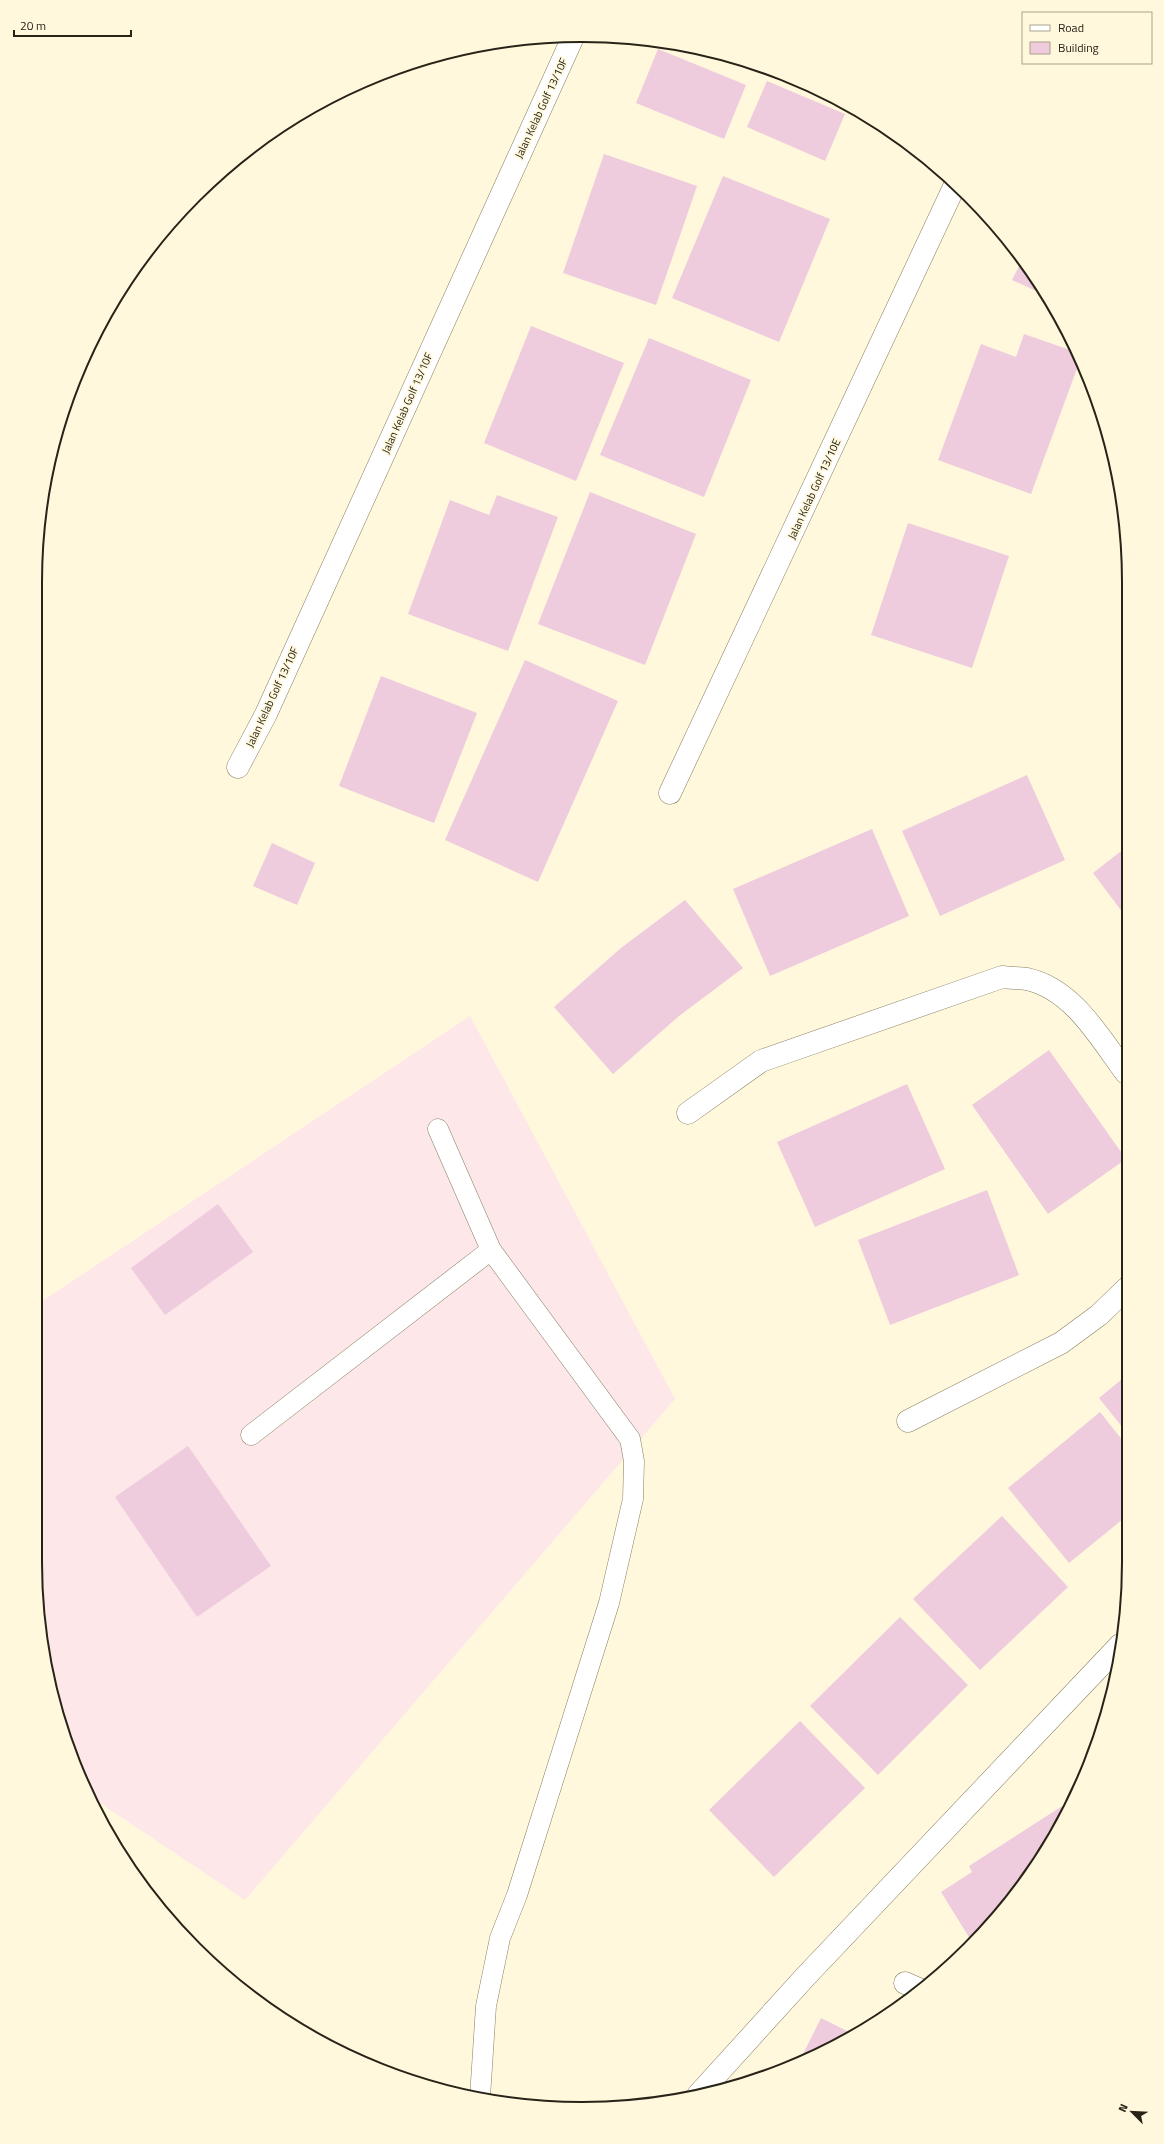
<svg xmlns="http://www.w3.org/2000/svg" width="1164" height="2144" font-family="'Titillium Web',sans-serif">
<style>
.industrial{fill:#fde7e8}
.building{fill:#eecbdd}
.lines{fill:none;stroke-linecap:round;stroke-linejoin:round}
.lane-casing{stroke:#867e60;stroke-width:21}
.street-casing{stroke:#867e60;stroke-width:23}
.lane{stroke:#fff;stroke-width:20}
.street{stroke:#fff;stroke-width:22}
.labels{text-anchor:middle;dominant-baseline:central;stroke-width:3.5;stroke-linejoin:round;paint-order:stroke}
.street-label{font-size:11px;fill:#272317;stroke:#fff8dd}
.rim{fill:none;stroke:#272317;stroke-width:2}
</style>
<rect width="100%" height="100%" fill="#fff8dd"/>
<path class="industrial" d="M470 1016 675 1399 245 1900 91 1797 64 1738 45 1668 35 1562V1306Z"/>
<g class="building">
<path d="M658 49 746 85 724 139 636 103Z"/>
<path d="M723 56 756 64 753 69Z"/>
<path d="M767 81 845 114 825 161 747 127Z"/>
<path d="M604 154 697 186 656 305 563 273Z"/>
<path d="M723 176 830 219 779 342 672 298Z"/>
<path d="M1022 260 1037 278 1045 295 1012 280Z"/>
<path d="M531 326 624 363 576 481 484 443Z"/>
<path d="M1024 334 1073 351 1079 363 1031 494 938 460 981 344 1016 357Z"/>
<path d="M649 338 751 380 704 497 600 455Z"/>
<path d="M590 492 696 534 645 665 538 624Z"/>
<path d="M497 495 558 517 508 651 408 614 450 500 489 515Z"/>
<path d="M908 523 1009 556 972 668 871 635Z"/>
<path d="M525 660 618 701 538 882 445 840Z"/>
<path d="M381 676 477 713 434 823 339 786Z"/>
<path d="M1027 775 1065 860 940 916 902 831Z"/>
<path d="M872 829 909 916 770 976 733 889Z"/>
<path d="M272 843 315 863 297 905 253 886Z"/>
<path d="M1125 848 1126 883V917L1093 873Z"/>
<path d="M685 900 743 968 679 1016 613 1074 554 1007 621 948Z"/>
<path d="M1049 1050 1126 1159 1048 1214 972 1105Z"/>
<path d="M907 1084 945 1169 815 1227 777 1142Z"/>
<path d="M987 1190 1019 1275 890 1325 858 1240Z"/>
<path d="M218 1204 253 1252 165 1315 131 1268Z"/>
<path d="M1127 1375V1433L1099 1398Z"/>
<path d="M1100 1412 1127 1446 1128 1515 1069 1563 1008 1488Z"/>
<path d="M188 1446 271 1566 197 1617 115 1497Z"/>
<path d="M1002 1516 1068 1587 980 1670 913 1599Z"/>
<path d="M900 1617 968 1685 878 1775 810 1706Z"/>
<path d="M800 1721 865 1788 774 1877 709 1810Z"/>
<path d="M1070 1801 1056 1835 1016 1895 972 1942 941 1892 972 1872 969 1866Z"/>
<path d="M821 2018 853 2034 798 2064Z"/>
</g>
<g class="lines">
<defs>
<g id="lane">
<path d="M438 1129 491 1250 630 1439 634 1461 633 1499 609 1603 517 1895 500 1938 486 2006 480 2097"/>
<path d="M251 1435 491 1250"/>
</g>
<g id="street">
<path d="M238 767 266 714 573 37"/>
<path d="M670 793 955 185"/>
<path d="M688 1113 761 1061 1002 977C1010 978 1019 978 1027 979 1073 989 1100 1038 1126 1073"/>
<path d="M908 1421 1061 1343 1099 1315 1127 1288"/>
<path d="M905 1983 921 1990"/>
<path d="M698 2095 806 1976 1120 1645"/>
</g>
</defs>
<use href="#lane" class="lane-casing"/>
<use href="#street" class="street-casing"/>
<use href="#lane" class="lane"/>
<use href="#street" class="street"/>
</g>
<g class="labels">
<g class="street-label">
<text transform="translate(541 108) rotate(-65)">Jalan Kelab Golf 13/10F</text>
<text transform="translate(407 403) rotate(-66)">Jalan Kelab Golf 13/10F</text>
<text transform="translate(814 489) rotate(-65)">Jalan Kelab Golf 13/10E</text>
<text transform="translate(272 697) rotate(-65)">Jalan Kelab Golf 13/10F</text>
</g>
</g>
<path d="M0 0H1164V2144H0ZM582 42H582A540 540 0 0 1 1122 582V1562A540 540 0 0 1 582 2102H582A540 540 0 0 1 42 1562V582A540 540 0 0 1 582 42Z" fill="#fff8dd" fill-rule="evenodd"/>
<path class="rim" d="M582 42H582A540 540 0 0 1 1122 582V1562A540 540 0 0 1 582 2102H582A540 540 0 0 1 42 1562V582A540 540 0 0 1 582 42Z"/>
<rect x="1022" y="12" width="130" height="52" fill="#fff8dd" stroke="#a9a38e"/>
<rect x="1030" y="25" width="20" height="6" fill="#ffffff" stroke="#a9a38e"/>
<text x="1058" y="32" font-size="12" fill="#272317">Road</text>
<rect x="1030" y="42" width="20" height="12" fill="#eecbdd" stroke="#a9a38e"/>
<text x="1058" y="52" font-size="12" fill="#272317">Building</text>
<g transform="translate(1132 2112) rotate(294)" stroke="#fff8dd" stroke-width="3" paint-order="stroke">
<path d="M0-3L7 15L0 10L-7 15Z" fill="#272317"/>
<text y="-6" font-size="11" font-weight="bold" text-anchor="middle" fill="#272317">N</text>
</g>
<path d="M14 30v6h117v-6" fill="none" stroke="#272317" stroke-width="2"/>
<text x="20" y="30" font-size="12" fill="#272317" stroke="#fff8dd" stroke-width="3" paint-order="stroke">20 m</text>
</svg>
